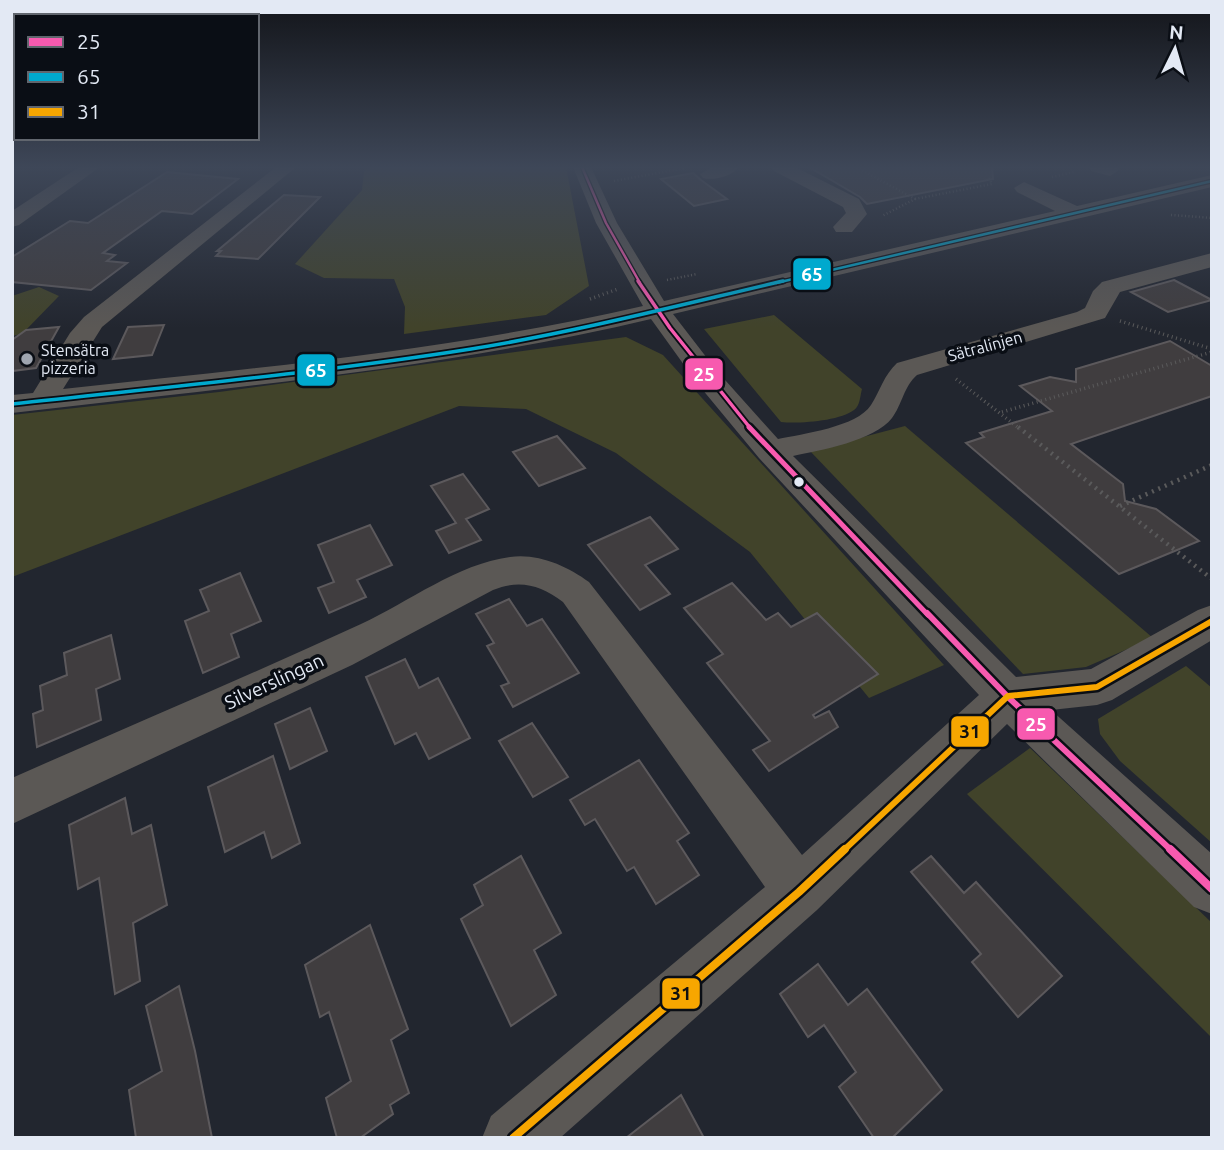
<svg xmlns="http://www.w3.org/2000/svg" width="1224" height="1150" font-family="Ubuntu,sans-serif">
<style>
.green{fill:#41432a}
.building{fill:#403d3f;stroke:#5c595c;stroke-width:2}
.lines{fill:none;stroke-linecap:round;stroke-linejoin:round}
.path-far2{stroke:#5a5a5b;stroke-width:2.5;stroke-dasharray:1 2.5;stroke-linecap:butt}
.path-far1{stroke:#5a5a5b;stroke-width:3.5;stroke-dasharray:1 3.5;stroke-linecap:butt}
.path{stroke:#5a5a5b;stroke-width:4.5;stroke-dasharray:2 5;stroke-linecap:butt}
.minor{fill:#5b5855;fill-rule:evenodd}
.bus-1-far4-casing{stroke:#0a0e15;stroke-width:5}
.bus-1-far3-casing{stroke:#0a0e15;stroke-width:7}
.bus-1-far2-casing{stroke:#0a0e15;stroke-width:10}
.bus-1-far1-casing{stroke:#0a0e15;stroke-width:11}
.bus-1-casing{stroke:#0a0e15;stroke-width:13}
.bus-2-far1-casing{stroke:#0a0e15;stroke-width:5}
.bus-2-casing{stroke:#0a0e15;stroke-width:7}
.bus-3-far1-casing{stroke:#0a0e15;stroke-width:11}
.bus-3-casing{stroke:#0a0e15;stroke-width:13}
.bus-1-far4{stroke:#f75aaf;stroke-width:2.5}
.bus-1-far3{stroke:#f75aaf;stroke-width:3.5}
.bus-1-far2{stroke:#f75aaf;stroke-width:5}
.bus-1-far1{stroke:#f75aaf;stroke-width:6}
.bus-1{stroke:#f75aaf;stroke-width:8}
.bus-2-far1{stroke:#00a9ce;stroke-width:2.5}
.bus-2{stroke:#00a9ce;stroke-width:3.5}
.bus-3-far1{stroke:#f7a600;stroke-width:6}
.bus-3{stroke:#f7a600;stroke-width:8}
.poi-dot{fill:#9fa5af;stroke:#0a0e15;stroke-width:2.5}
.bus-dot{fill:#e3e9f4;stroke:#0a0e15;stroke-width:2.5}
.labels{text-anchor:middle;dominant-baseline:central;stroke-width:7;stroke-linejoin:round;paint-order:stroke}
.far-street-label{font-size:16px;fill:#e3e9f4;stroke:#0a0e15}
.far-poi-label{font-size:16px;fill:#e3e9f4;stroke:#0a0e15;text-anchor:start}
.street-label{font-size:19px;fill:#e3e9f4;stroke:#0a0e15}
.line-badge{stroke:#0a0e15;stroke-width:2.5}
.badge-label{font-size:19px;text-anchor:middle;font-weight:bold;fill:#fff}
.pale-badge-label{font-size:19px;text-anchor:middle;font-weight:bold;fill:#111}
</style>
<rect width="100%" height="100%" fill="#22262f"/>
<g class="green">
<path d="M372 167H566L589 286 546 315 404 334 405 307 394 279 324 278 295 264 362 190 364 171Z"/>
<path d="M39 287 59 296 22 334 12 336V296Z"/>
<path d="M774 315 862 389C860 396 860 406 854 410 840 421 798 424 781 422L704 329Z"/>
<path d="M626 337 663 355 944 665 869 698 750 552 616 453 526 409 459 406 12 577V415L219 392Z"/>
<path d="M905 426 1153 638 1086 667 1023 674 810 451Z"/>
<path d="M1186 666 1212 688V843L1120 761 1100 734 1098 719Z"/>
<path d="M1030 748 1212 923V1038L967 794Z"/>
</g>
<g class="building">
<path d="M809 167H992L993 179 867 204 860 197Z"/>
<path d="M167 172 238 179 192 214 162 211 103 253 115 255 107 261 127 263 91 290 12 282V257L70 221 88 223Z"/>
<path d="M693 173 701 180 727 199 694 206 661 179Z"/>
<path d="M284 195 320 197 258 259 216 256 221 251H217Z"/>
<path d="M1174 280 1212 300 1168 312 1131 292Z"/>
<path d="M164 325 152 355 113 359 128 327Z"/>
<path d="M59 327 36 368 12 371V340L26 330Z"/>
<path d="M1170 341 1212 366V396L1071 444 1123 484 1125 501 1156 509 1199 541 1119 574 966 443 984 437 980 433 1052 411 1020 386 1050 377 1076 382V369Z"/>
<path d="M557 436 585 468 539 486 513 452Z"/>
<path d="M463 474 489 509 466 519 481 540 449 553 436 531 456 523 431 486Z"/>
<path d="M650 517 678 549 645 565 670 594 640 610 588 545Z"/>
<path d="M370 525 392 565 357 580 366 597 329 613 318 588 334 582 318 545Z"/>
<path d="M240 573 261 621 231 634 239 657 203 673 185 621 209 611 200 590Z"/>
<path d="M732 583 766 620 778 613 791 627 817 613 878 674 813 715 815 718 829 711 838 727 769 771 753 750 770 741 707 663 723 654 684 608Z"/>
<path d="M509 599 527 626 542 619 579 673 513 707 501 686 509 683 487 646 494 643 476 614Z"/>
<path d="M111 635 120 679 96 689 101 720 37 747 33 714 43 710 40 686 67 675 64 653Z"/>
<path d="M405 659 419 688 438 678 470 738 429 759 416 733 395 744 366 677Z"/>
<path d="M310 708 327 751 290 769 275 724Z"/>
<path d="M532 723 568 777 533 797 499 741Z"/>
<path d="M273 756 300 843 272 858 264 832 225 852 208 787Z"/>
<path d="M639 760 689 833 677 841 699 875 656 904 634 867 627 871 595 819 585 825 570 800Z"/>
<path d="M125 798 132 834 151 825 167 905 133 923 140 981 115 994 99 878 78 889 69 825Z"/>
<path d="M521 856 561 933 534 950 556 995 511 1026 461 919 483 905 474 885Z"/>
<path d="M931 856 964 893 976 882 1062 976 1018 1017 972 962 981 954 911 872Z"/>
<path d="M370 925 408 1029 391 1040 409 1093 390 1105 393 1114 360 1138H337L326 1098 351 1081 329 1012 320 1017 305 965Z"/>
<path d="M818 964 848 1005 867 989 942 1090 892 1138H874L839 1087 856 1072 824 1025 808 1037 780 994Z"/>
<path d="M179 986 195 1051 212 1138H136L129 1090 162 1071 146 1006Z"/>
<path d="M681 1095 704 1138H626Z"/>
</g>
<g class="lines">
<g class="path-far2">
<path d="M856 167 915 199 882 216"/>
<path d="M1052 177 1074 172"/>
<path d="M614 181 685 168"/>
<path d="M915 199 992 184 988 176"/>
<path d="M1171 215 1212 218"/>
<path d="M667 280 697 274"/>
</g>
<g class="path-far1">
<path d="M590 299 618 289"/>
<path d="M1120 321 1212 349"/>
<path d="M956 379 1020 429"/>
<path d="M1002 412 1212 352"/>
</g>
<g class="path">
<path d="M1018 427 1212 579"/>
<path d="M1120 506 1212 465"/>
</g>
<g class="minor">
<path d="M79 167H100L19 225 12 227V211Z"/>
<path d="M276 167H296L102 327 63 389C258 368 452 350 643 306L596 223 573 167H591L617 223 664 301 1055 211 1017 192 1014 188 1024 182 1077 206 1212 175V187L673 314 717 371 778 439C802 434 857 427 871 405 880 391 884 375 897 363L1077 312 1085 308 1093 291 1102 282 1212 253V267L1120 292 1105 318 917 375C904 386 902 405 892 418 874 441 821 450 793 456L1016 677 1091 669 1198 610 1212 605V640L1112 700 1097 705 1051 710 1212 854V914L1194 907 1007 724 817 910 560 1138H482L491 1116 765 887 563 602C540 585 520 579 493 590L352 665 12 824V778C129 726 246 677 361 624 409 602 457 564 510 557 538 553 567 566 589 582L802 855 979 695 759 458 697 383 651 319C441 369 226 388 12 413V395L33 393 70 333 84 317Z"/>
<path d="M713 167H739C732 176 714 181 703 178L700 174Z"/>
<path d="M772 167H795L859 199 867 214 852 232H836L833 227 846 213 843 207 774 171Z"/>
<path d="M1089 167H1117L1119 170 1110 176 1091 171Z"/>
</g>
<defs>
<path id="bus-1-far4" d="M582 167 606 223 640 283"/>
<path id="bus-1-far3" d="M638 281 670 328 751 429"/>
<path id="bus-1-far2" d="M749 427 928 615"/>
<path id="bus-1-far1" d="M927 613 1007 696 1172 851"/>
<path id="bus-1" d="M1170 849 1212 889"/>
<path id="bus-2-far1" d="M776 283 1212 181"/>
<path id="bus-2" d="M12 404C165 387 319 373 471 349 576 332 680 305 783 281"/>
<path id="bus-3-far1" d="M843 851 1008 696 1097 687 1212 621"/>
<path id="bus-3" d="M513 1138 799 892 845 849"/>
</defs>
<use href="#bus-1-far4" class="bus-1-far4-casing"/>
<use href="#bus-1-far3" class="bus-1-far3-casing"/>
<use href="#bus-1-far2" class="bus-1-far2-casing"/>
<use href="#bus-1-far1" class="bus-1-far1-casing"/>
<use href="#bus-1" class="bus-1-casing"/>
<use href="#bus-2-far1" class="bus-2-far1-casing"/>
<use href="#bus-2" class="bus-2-casing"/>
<use href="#bus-3-far1" class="bus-3-far1-casing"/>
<use href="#bus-3" class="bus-3-casing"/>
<use href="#bus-1-far4" class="bus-1-far4"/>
<use href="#bus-1-far3" class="bus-1-far3"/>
<use href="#bus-1-far2" class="bus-1-far2"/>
<use href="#bus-1-far1" class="bus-1-far1"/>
<use href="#bus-1" class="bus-1"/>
<use href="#bus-2-far1" class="bus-2-far1"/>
<use href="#bus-2" class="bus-2"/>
<use href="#bus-3-far1" class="bus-3-far1"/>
<use href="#bus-3" class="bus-3"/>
</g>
<linearGradient id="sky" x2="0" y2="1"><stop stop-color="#13151a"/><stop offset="0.51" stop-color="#3e4758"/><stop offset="1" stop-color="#3e4758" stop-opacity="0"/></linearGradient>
<rect width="1224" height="328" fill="url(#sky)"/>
<circle class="poi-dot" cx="27" cy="359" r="7"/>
<circle class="bus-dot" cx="799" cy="482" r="6"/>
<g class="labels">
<g class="far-street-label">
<text transform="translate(985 346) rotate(-15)">Sätralinjen</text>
</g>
<g class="far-poi-label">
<text x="41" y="350">Stensätra<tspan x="41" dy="18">pizzeria</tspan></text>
</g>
<g class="street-label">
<text transform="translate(274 681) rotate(-25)">Silverslingan</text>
</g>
</g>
<g class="line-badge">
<rect x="792" y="257" width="40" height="34" rx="7" fill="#00a9ce"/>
<rect x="296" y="353" width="40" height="34" rx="7" fill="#00a9ce"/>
<rect x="684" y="357" width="40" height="34" rx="7" fill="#f75aaf"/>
<rect x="1016" y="707" width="40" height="34" rx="7" fill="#f75aaf"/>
<rect x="950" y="715" width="40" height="33" rx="7" fill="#f7a600"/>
<rect x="661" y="977" width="40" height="33" rx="7" fill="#f7a600"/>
</g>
<g class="badge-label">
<text x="812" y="281">65</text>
<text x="316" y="377">65</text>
<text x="704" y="381">25</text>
<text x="1036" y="731">25</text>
</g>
<g class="pale-badge-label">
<text x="970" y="738">31</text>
<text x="681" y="1000">31</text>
</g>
<rect width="1224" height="1150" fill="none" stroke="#e3e9f4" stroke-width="28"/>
<rect x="14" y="14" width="245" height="126" fill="#0a0e15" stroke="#61666e" stroke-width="2"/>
<rect x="28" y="37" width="35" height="10" fill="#f75aaf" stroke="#61666e" stroke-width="2"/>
<text x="77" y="49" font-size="21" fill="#e3e9f4">25</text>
<rect x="28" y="72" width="35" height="10" fill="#00a9ce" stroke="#61666e" stroke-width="2"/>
<text x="77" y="84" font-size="21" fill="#e3e9f4">65</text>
<rect x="28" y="107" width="35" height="10" fill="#f7a600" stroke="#61666e" stroke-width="2"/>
<text x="77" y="119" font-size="21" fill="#e3e9f4">31</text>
<g transform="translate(1175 49) rotate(5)" stroke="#0a0e15" stroke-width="5" paint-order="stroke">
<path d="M0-5L12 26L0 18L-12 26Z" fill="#e3e9f4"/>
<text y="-10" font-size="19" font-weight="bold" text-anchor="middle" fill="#e3e9f4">N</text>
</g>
</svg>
